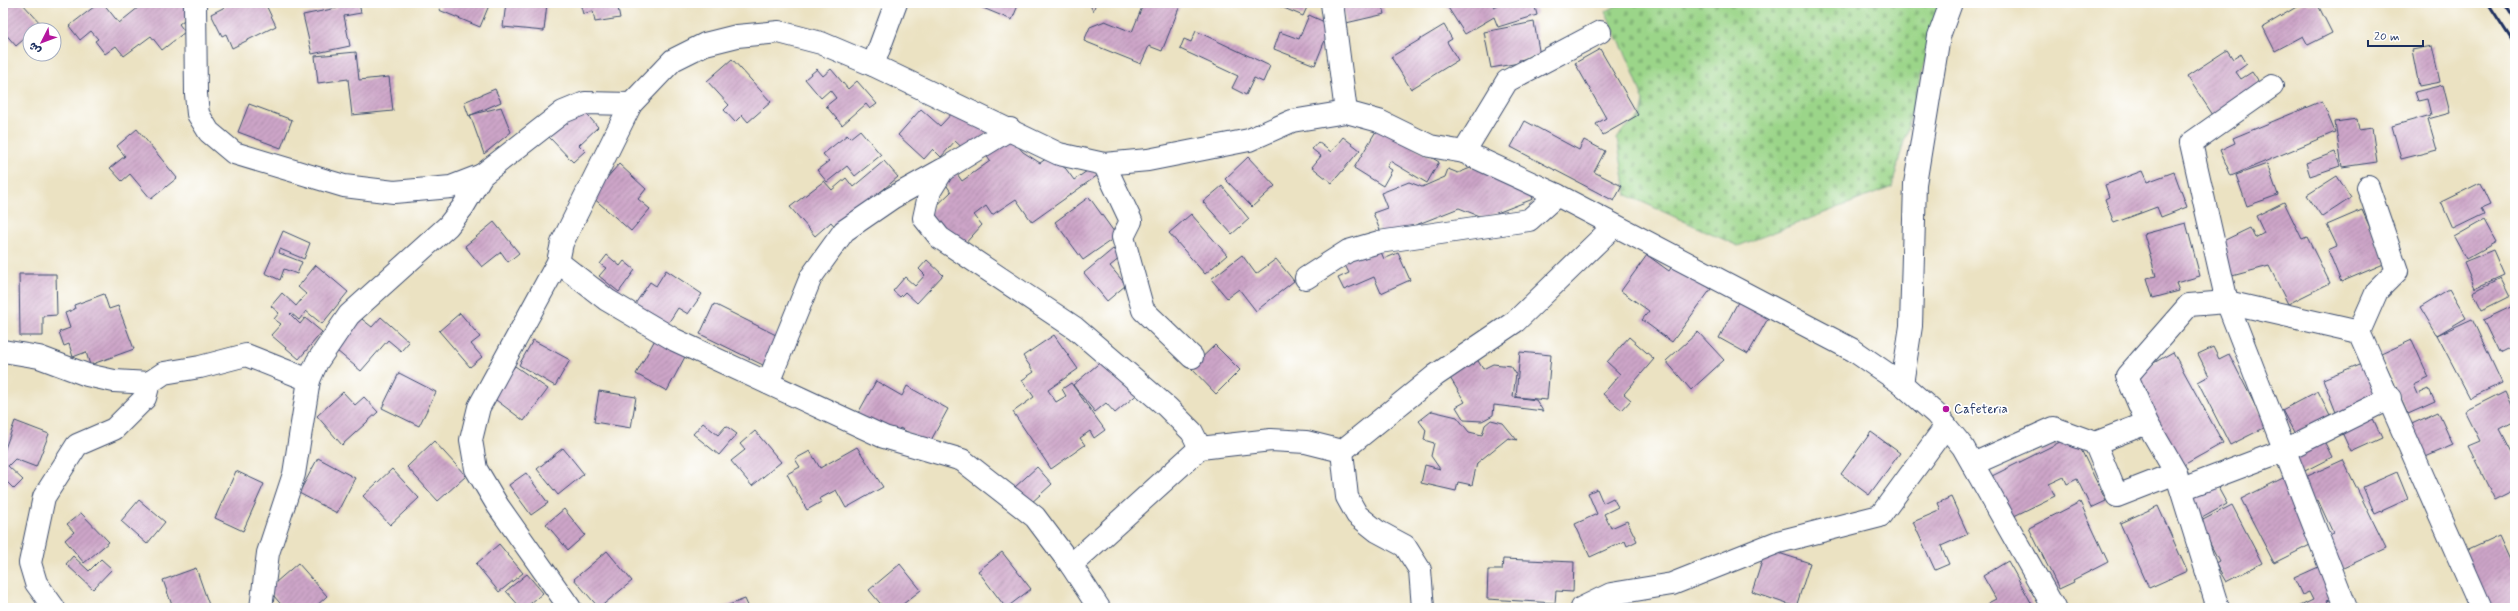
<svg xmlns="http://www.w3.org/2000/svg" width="2518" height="611" font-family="Mynerve,'Playpen Sans Arabic',sans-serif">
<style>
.cemetery{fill:url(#cemetery-stones);stroke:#5b8274}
.building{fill:url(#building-hatch)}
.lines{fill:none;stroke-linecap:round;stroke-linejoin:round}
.minor-casing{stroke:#3a4a6d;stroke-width:24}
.minor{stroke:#fff;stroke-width:22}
.rail{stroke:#1b2f5e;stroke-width:3}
.poi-dot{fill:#b5179e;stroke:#fff;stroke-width:1.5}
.labels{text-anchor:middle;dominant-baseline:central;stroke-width:3.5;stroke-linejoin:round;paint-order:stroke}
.poi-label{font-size:13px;fill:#1b2f5e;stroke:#fff;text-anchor:start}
</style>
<defs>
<pattern id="cemetery-stones" width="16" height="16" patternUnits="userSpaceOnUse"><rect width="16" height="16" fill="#9bd589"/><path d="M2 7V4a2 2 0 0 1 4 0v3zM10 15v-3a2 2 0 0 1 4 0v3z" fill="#85b779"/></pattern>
<pattern id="building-hatch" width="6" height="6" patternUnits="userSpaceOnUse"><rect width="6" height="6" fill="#cda5c8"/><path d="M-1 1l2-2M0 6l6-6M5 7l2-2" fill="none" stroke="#a687a6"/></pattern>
</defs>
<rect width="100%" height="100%" fill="#fff"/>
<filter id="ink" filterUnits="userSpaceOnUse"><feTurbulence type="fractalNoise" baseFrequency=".025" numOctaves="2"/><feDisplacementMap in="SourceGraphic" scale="8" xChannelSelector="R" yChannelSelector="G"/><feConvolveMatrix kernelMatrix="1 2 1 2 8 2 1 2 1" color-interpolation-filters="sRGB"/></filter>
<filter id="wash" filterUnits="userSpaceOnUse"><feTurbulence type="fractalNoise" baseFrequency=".012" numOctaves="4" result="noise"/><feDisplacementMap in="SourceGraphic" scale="16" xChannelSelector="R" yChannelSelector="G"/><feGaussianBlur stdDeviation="0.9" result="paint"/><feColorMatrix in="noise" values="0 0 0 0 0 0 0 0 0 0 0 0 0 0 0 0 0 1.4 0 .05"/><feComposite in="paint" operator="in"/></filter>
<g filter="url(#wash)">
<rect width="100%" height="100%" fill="#ebe2c2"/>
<path class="cemetery" d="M1621 3H1940L1892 187 1738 246 1627 195 1617 139 1623 130 1641 117 1644 101 1629 61 1605 12Z"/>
<g id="blocks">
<g class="building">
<path d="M3 3H22L41 24 34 30H30V34L16 46 3 31V21L6 19 3 16Z"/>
<path d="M99 3H103L119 23 144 3H186L194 12 179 24 185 32 162 50 151 36 124 56 116 46 105 54 95 41 98 39 91 31 80 40 69 26Z"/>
<path d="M223 3H265L276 26 232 48 226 34 222 36 211 14 225 7Z"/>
<path d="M336 3H359L361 13 344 16 350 46 312 54 303 15 337 8Z"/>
<path d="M442 3H490L480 27 439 10Z"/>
<path d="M506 3H547L544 31 503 27Z"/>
<path d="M580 3H617L620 18 595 22 593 11 583 14Z"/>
<path d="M971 3H1019L1012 20Z"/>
<path d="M1089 3H1096L1093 11Z"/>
<path d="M1132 3H1181L1162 51 1149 46 1141 64 1084 41 1090 27 1105 21 1132 32 1142 7Z"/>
<path d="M1272 3H1309L1303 16Z"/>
<path d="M1342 3H1382L1385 14 1346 23Z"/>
<path d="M1445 3H1491L1494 7 1503 3H1534L1537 15 1498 27 1494 17 1465 34Z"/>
<path d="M2303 3H2317L2332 33 2308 45 2303 36 2275 51 2263 27Z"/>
<path d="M1309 15 1331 25 1315 65 1274 49 1280 32 1299 39Z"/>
<path d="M1534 22 1540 56 1519 60V63L1491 68 1484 32Z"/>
<path d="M1444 25 1452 39 1447 42 1458 60 1411 89 1391 57Z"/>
<path d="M1196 31 1270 66 1263 82 1254 78 1246 95 1232 88 1238 76 1180 49 1184 39 1191 42Z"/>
<path d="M2432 46 2440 82 2419 86 2412 50Z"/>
<path d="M1600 49 1638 115 1603 135 1596 124 1606 118 1575 63Z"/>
<path d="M2227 50 2233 59 2241 54 2247 64 2236 72 2241 79 2252 72 2260 84 2213 115 2187 76Z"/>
<path d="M356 52 359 80 389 77 393 111 352 115 348 79 318 83 315 56Z"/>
<path d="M732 59 771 102 748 122 742 115 735 122 724 110 729 105 707 81Z"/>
<path d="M817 69 823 76 831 69 848 89 857 81 877 104 870 109 866 104 842 125 826 106 836 98 830 90 821 98 805 79Z"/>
<path d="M2443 85 2450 113 2428 119 2437 150 2401 159 2392 126 2431 115 2427 99 2418 101 2415 92Z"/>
<path d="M495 89 501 102 469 116 464 102Z"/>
<path d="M2322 101 2335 132 2231 176 2220 150 2235 143 2233 138Z"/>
<path d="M249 104 292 120 281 148 238 132Z"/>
<path d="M501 107 511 132 484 154 470 115Z"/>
<path d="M582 109 598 127 579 145 585 151 573 162 549 137Z"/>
<path d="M921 109 940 126 956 109 976 127 982 120 991 128 968 153 955 141 941 157 933 149 924 159 898 135Z"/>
<path d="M2357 119 2359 130 2372 128 2377 162 2342 167 2335 122Z"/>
<path d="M1525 121 1579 150 1584 140 1605 151 1594 172 1622 186 1614 201 1511 147Z"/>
<path d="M1379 126 1439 162 1427 183 1390 161 1387 167 1392 170 1383 186 1354 168Z"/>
<path d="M137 129 177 178 151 199 130 174 122 181 110 168 125 156 117 146Z"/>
<path d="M860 130 881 155 855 176 847 166 827 182 817 170 829 161 823 154 847 135 850 138Z"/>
<path d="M1343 137 1360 150 1332 183 1312 167 1321 156 1312 149 1318 142 1331 152Z"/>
<path d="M1011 138 1023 152 1040 163 1050 156 1066 169 1074 180 1090 169 1098 175 1032 222 1016 199 992 215 986 206 974 215 982 225 962 247 928 214 951 192 943 180 955 171 962 181 990 161 986 155Z"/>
<path d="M2335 152 2340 166 2310 176 2306 163Z"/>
<path d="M1248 157 1275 186 1252 207 1225 179Z"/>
<path d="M884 161 898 177 837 229 831 222 815 236 790 207 824 181 832 190 846 178 853 187Z"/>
<path d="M619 164 646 189 638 199 650 209 631 231 591 196Z"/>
<path d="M2267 164 2278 195 2247 206 2236 175Z"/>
<path d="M1473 167 1529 188 1533 199 1484 218 1459 208 1383 238 1373 213 1387 208 1381 193 1409 182 1422 187 1445 177 1448 169 1458 173Z"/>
<path d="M2142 171 2147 182 2174 172 2187 207 2161 217 2157 207 2114 223 2105 199 2109 197 2105 185Z"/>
<path d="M2337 176 2351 198 2322 217 2307 195Z"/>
<path d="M2480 183 2490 204 2481 208 2484 214 2453 229 2441 202Z"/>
<path d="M1222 186 1249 219 1232 234 1203 202Z"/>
<path d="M1089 197 1117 236 1083 260 1055 222Z"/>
<path d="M2284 202 2302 239 2307 237 2330 283 2288 304 2269 266 2232 276 2221 242 2250 228 2255 238 2264 233 2256 216Z"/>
<path d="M2362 210 2386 263 2341 282 2328 250 2337 246 2327 225Z"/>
<path d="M1191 214 1227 255 1205 274 1169 233Z"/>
<path d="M2484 220 2496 242 2466 259 2454 237Z"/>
<path d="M494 222 519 253 508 262 501 252 482 267 465 246Z"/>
<path d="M2186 223 2200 276 2176 283 2179 291 2153 298 2147 278 2156 276 2144 234Z"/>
<path d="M283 231 310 243 304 259 280 249 279 253 302 262 297 274 284 269 280 280 265 273Z"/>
<path d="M1378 245 1384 259 1398 253 1410 280 1381 293 1374 277 1344 290 1338 278 1349 273 1343 261Z"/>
<path d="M1113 249 1120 258 1110 266 1126 285 1107 301 1084 273Z"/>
<path d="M2493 250 2504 275 2475 288 2464 262Z"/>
<path d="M607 255 620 266 624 261 635 270 619 292 599 276 606 268 600 264Z"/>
<path d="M1242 255 1256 274 1276 259 1294 281 1256 311 1239 289 1227 298 1211 279Z"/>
<path d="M1647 255 1669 271 1675 262 1711 289 1672 342 1642 320 1649 311 1621 291Z"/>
<path d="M927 260 943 275 917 303 905 292 900 297 893 291 905 277 915 286 925 275 919 269Z"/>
<path d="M316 265 348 292 322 324 306 311 299 320 291 313 290 314 300 324 305 318 322 332 299 359 271 335 281 324 274 319 279 313 271 306 282 293 296 306 306 294 298 287Z"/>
<path d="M666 270 702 294 688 314 678 308 667 325 635 304 650 282 656 286Z"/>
<path d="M19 274H56L57 315 43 316V336H20Z"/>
<path d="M2501 278 2510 296 2482 310 2473 292Z"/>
<path d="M2449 289 2466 318 2437 335 2420 307Z"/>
<path d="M104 294 109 309 118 306 134 349 90 365 86 352 73 357 69 344 64 346 59 332 70 328 65 313 75 309 74 305Z"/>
<path d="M1738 302 1752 309 1754 304 1771 313 1748 354 1719 338Z"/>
<path d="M714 304 782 338 767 367 700 334Z"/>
<path d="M2515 305V345L2499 353 2483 320Z"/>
<path d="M460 313 480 337 471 344 482 357 470 367 439 331Z"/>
<path d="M358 316 372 327 381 317 409 342 401 351 388 340 361 371 331 346Z"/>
<path d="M2472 319 2502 383 2470 398 2437 335Z"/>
<path d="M1698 332 1724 360 1691 390 1666 361Z"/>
<path d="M1054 335 1078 369 1048 390 1056 402 1066 396 1062 389 1071 383 1105 430 1094 438 1090 431 1080 438 1085 445 1051 469 1013 412 1034 397 1022 380 1034 372 1023 356Z"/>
<path d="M657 336 687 353 667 391 636 374Z"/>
<path d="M1629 337 1654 359 1624 394 1631 400 1622 410 1603 394 1620 374 1607 362Z"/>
<path d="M533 340 570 360 555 386 519 365Z"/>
<path d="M2412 340 2429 378 2414 385 2418 394 2429 389 2435 402 2408 414 2381 354Z"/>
<path d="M1215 345 1240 370 1216 394 1191 368Z"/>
<path d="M2213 347 2219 359 2229 354 2266 427 2230 445 2198 382 2209 376 2198 354Z"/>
<path d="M1520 352 1551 355 1547 400 1516 397Z"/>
<path d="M2173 352 2223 443 2180 467 2142 399 2149 395 2136 373Z"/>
<path d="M1475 356 1483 369 1493 364 1511 366 1516 374 1513 397 1536 400 1543 411 1494 405 1493 415 1482 421 1464 420 1456 407 1465 402 1447 373Z"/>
<path d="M1103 360 1140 392 1115 413 1106 403 1095 412 1073 385Z"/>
<path d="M2365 362 2379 398 2337 415 2323 379Z"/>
<path d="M515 366 548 389 524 421 492 397Z"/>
<path d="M399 373 436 392 419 426 382 408Z"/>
<path d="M876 381 902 396 907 386 948 409 929 444 900 428 895 436 857 415Z"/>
<path d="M599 391 636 397 631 428 594 422Z"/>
<path d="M2318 391 2330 415 2295 434 2282 410Z"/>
<path d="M2505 391 2515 413V421L2500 429 2515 458V490L2495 500 2468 446 2480 441 2465 411Z"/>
<path d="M343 392 355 405 364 397 378 412 342 445 317 416Z"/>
<path d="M1432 411 1457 417 1469 432 1482 435 1485 425 1491 420 1503 423 1517 440 1508 438 1477 463 1472 485 1458 482 1456 491 1421 483 1425 465 1440 469 1431 456 1434 443 1424 440 1426 430 1419 421Z"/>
<path d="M2370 412 2382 438 2351 452 2339 426Z"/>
<path d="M2438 412 2453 445 2421 459 2403 428Z"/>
<path d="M15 421 49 434 36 467 15 459 8 466 23 480 14 489 5 480 3 482V454Z"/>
<path d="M703 423 718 435 726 426 737 434 719 455 693 434Z"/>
<path d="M755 431 781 462 752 486 731 461 745 450 740 444Z"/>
<path d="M1871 432 1900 453 1869 495 1841 474Z"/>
<path d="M2074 435 2106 501 2091 508 2077 479 2067 484 2064 477 2049 484 2055 496 2010 518 1990 477Z"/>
<path d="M2321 435 2332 457 2301 473 2289 451Z"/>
<path d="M434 441 466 476 438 501 407 467Z"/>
<path d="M857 447 883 487 846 508 836 490 819 499 821 502 807 510 787 474 800 467 795 459 810 451 820 468Z"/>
<path d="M563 448 584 474 558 495 537 469Z"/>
<path d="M318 458 355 478 337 513 299 493Z"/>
<path d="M2343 460 2386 548 2339 570 2324 537 2333 533 2318 500 2313 503 2301 479Z"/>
<path d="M1037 467 1052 484 1030 504 1015 487Z"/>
<path d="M392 469 419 498 390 525 363 496Z"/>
<path d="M236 471 264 484 243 531 215 518Z"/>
<path d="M2397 472 2408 499 2375 514 2363 487Z"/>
<path d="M526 473 548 503 531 515 509 485Z"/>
<path d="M2285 477 2318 541 2274 563 2241 499Z"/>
<path d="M2215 482 2227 504 2202 518 2190 495Z"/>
<path d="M1597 489 1603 503 1613 498 1618 507 1604 514 1611 528 1627 521 1637 541 1627 546 1625 541 1590 557 1575 524 1597 514 1588 493Z"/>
<path d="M1951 497 1968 534 1941 546 1949 564 1935 570 1913 522 1941 510 1938 503Z"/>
<path d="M139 500 165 522 147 544 121 521Z"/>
<path d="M2080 502 2108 562 2073 580 2074 582 2059 589 2029 528Z"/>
<path d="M2232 505 2262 563 2226 582 2215 563 2219 561 2199 522Z"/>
<path d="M2158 506 2187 571 2149 588 2120 523Z"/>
<path d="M564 509 585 535 568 550 546 524Z"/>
<path d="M81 513 109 542 84 563 65 540 74 532 67 524Z"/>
<path d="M2499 536 2515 571V608H2485L2460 554Z"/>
<path d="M499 544 523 573 499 592 476 564Z"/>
<path d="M1766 549 1810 563 1796 607 1752 592Z"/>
<path d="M607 551 632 581 599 608 574 579Z"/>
<path d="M1002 552 1031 589 1006 608 978 571Z"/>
<path d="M73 556 89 571 101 559 112 569 93 589 66 564Z"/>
<path d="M1503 559 1574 562 1573 592 1556 591 1555 603 1487 599 1488 570H1502Z"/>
<path d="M2008 561 2022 586 2034 608H1991L1988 603 1996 599 1983 576Z"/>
<path d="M298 563 327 596 314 608H284L268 589Z"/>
<path d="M900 564 921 590 898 608H884L869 590Z"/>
<path d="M2323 565 2333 598 2327 600 2331 608H2296L2313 600 2309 592 2302 595 2294 578Z"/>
<path d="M196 568 209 605 201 608H173L163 580Z"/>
<path d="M527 574 543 593 525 608H521L506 591Z"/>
<path d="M745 599 749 608H721Z"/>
</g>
</g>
</g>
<g filter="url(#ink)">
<use href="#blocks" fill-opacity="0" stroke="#3a4a6d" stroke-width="1"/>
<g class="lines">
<defs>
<g id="minor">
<path d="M195 3 196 94 198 114 209 132 234 153 344 186 394 192 451 187 482 175 563 112 585 103 631 104"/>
<path d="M1332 3 1346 112"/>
<path d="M873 65 896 3"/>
<path d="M2272 86 2191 143 2227 302 2346 608"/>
<path d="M1010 129 943 170 930 191 924 218 940 238 1075 328 1167 407 1192 432 1200 448"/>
<path d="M1464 152 1507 81 1600 32"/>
<path d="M1104 164 1131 221 1123 237 1143 310 1192 357"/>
<path d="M558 262 607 300 675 340 884 437 962 460 1035 517 1071 565 1099 608"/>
<path d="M1306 278 1348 251 1379 242 1529 220 1557 195"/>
<path d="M2359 332 2377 291 2397 271 2368 187"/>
<path d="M3 351 39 357 87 375 114 381 149 383 164 373 200 367 246 355 309 380 317 362 349 315 448 226 463 207 482 175"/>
<path d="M768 383 811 277 844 231 892 198 942 170"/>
<path d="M1902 384 1911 326 1915 184 1939 36 1951 3"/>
<path d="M2147 423 2095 443 2117 496 2176 473"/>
<path d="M1342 451 1436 375 1516 321 1614 226"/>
<path d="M1342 451 1347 497 1357 515 1377 531 1405 546 1420 570 1423 608"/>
<path d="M1973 464 2054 428 2095 443"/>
<path d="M2182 489 2285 450 2390 398"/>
<path d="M1071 565 1200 448 1271 440 1306 442 1342 451"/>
<path d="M54 608 36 583 30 563 44 497 77 445 114 429 145 398 149 383"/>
<path d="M261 608 268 553 294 474 309 380"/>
<path d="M570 608 498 506 476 469 471 440 479 407 558 262 562 243 631 104 673 60 705 44 737 36 779 32 821 43 873 65 1059 154 1104 164 1148 160 1249 140 1292 121 1346 112 1379 121 1430 146 1464 152 1557 195 1853 350 1902 384 1936 414 1963 447 2054 608"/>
<path d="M1582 608 1611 594 1672 584 1778 542 1880 516 1946 426"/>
<path d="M2218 608 2176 473 2147 423 2127 376 2189 305 2227 302 2359 332 2481 608"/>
</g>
</defs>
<use href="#minor" class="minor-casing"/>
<use href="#minor" class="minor"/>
<g class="rail">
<path d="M2488 3 2515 45"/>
<path d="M2504 3 2515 20"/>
</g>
</g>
</g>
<circle class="poi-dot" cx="1946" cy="409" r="4"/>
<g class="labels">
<g class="poi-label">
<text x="1954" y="409">Cafeteria</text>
</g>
</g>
<rect width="2518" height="611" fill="none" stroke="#fff" stroke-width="16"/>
<g transform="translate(42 42) rotate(228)"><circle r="19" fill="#ffffff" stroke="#a4acbf"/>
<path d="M0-3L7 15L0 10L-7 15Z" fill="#b5179e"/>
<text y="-6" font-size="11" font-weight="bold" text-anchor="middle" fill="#1b2f5e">ش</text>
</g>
<path d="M2368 40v6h55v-6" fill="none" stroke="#1b2f5e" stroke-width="2"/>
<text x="2374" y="40" font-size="12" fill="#1b2f5e" stroke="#ffffff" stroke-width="3" paint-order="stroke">20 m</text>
</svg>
